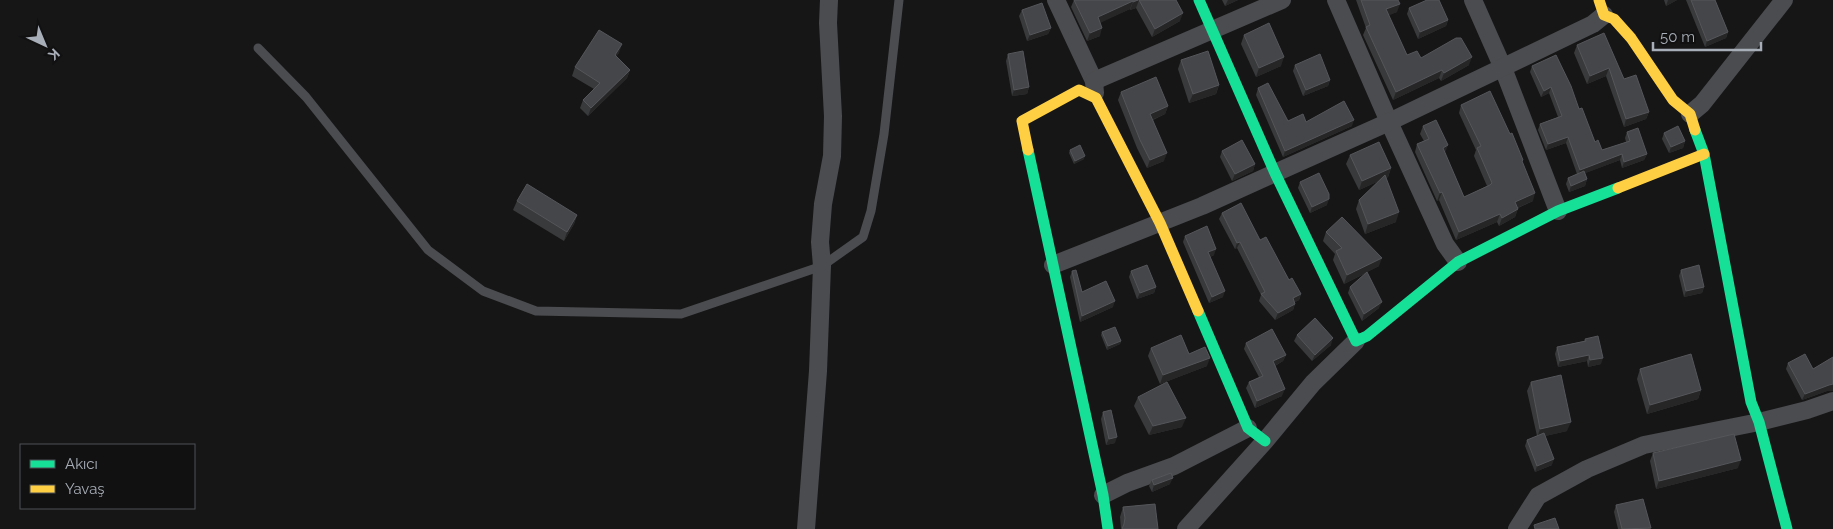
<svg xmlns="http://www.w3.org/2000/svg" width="1833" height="529" font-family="Raleway,sans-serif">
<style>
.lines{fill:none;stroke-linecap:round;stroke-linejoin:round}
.lane{stroke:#4b4c4f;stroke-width:9}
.street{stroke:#4b4c4f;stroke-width:18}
.fast{stroke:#16e098;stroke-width:11}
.slow{stroke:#ffcf43;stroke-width:11}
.wall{fill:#393a3b}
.shaded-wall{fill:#262627}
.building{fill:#454649;stroke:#55565a}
</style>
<rect width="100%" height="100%" fill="#161617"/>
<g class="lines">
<path class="lane" d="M258 48 306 97 428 250 483 291 536 311 681 314 822 266 863 237 871 211 884 134 899 0"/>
<g class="street">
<path d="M1056 0 1094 81 1095 93"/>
<path d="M1336 0 1389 122 1445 244 1458 262"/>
<path d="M1473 0 1503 68 1558 211"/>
<path d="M1094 81 1282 0"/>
<path d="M1690 114 1702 104 1784 0"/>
<path d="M1053 265 1202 206 1275 173 1389 122 1593 24 1604 15"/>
<path d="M1103 495 1127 483 1174 466 1248 428"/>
<path d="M806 529 818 371 822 266 820 242 823 204 832 156 833 116 828 23 829 0"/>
<path d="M1186 529 1265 441 1313 383 1356 341"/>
<path d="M1517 529 1538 496 1587 469 1644 445 1759 422 1807 410 1833 401"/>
</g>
<g class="fast">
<path d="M1199 0 1275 173 1356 341 1367 336 1458 262 1558 211 1618 188"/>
<path d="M1695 130 1704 154 1751 402 1759 422 1787 529"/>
<path d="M1028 150 1103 495 1108 529"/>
<path d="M1198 311 1248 428 1265 441"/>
</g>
<g class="slow">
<path d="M1599 0 1604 15 1614 19 1631 38 1673 100 1690 114 1695 130"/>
<path d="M1028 150 1022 121 1079 90 1096 98 1160 223 1198 311"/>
<path d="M1618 188 1704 154"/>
</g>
</g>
<g class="wall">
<path d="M1074 0H1176L1180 21 1152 37 1136 8 1130 10V9L1100 22V36L1087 41 1071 7Z"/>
<path d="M1222 0H1238L1225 6Z"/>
<path d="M1356 0H1398L1397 12 1388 15 1407 55 1421 58 1469 65 1441 81 1439 78 1393 100 1363 35 1366 28Z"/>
<path d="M1664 0H1677L1666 6Z"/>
<path d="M1686 0H1715L1728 32 1726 38 1705 47Z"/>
<path d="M1409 8 1448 20 1446 26 1418 39 1407 14Z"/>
<path d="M1022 10 1051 28 1048 34 1027 41 1019 16Z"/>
<path d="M1244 35 1281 66 1256 77 1241 44Z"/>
<path d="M1577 45 1624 79 1649 112 1646 119 1624 127 1606 76 1587 84 1574 53Z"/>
<path d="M619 53 616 56 630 70 627 78 588 116 580 108 583 100 594 89 572 76 575 67Z"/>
<path d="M1008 54 1029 87 1027 94 1012 96 1006 61Z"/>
<path d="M1181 60 1219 85 1216 94 1189 103 1178 69Z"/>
<path d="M1295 65 1330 80 1328 86 1303 96 1293 71Z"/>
<path d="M1532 66 1579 109 1595 142 1602 150 1626 142 1625 138 1627 132 1647 154 1644 160 1622 168 1620 160 1585 173 1587 179 1585 186 1569 192 1566 184 1568 178 1577 174 1566 143 1546 150 1538 130 1540 124 1558 117 1549 93 1541 97 1530 72Z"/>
<path d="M1258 88 1288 121 1352 126 1283 157 1256 95Z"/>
<path d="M1121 92 1168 106 1165 114 1153 120 1164 161 1147 168 1137 148 1118 100Z"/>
<path d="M1461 105 1522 163 1533 201 1518 208 1515 217 1499 226 1497 222 1456 240 1439 200 1437 201 1415 152 1417 144 1424 141 1420 134 1423 126 1445 153 1464 197 1487 186 1474 156 1476 150 1459 113Z"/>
<path d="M1664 133 1685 141 1683 148 1669 153 1662 139Z"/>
<path d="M1070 150 1084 159 1074 164 1069 153Z"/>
<path d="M1222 151 1255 164 1253 171 1232 181 1220 157Z"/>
<path d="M1350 155 1391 168 1388 177 1386 178 1396 222 1365 234 1356 209 1359 200 1379 181 1359 190 1346 164Z"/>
<path d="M1300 182 1327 205 1310 213 1298 188Z"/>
<path d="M517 201 577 215 574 224 564 241 513 210Z"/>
<path d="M1222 213 1260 240 1289 280 1301 294 1299 300 1295 302V304L1293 310 1275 320 1259 301 1261 295 1237 248 1235 249 1219 219Z"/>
<path d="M1326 232 1379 266 1367 272 1379 308 1362 321 1348 293 1350 287 1366 273 1344 284 1333 260 1335 254 1323 241Z"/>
<path d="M1185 236 1214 255 1210 257 1223 297 1209 303 1183 242Z"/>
<path d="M1681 270 1704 287 1702 293 1684 297 1679 276Z"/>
<path d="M1072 271 1082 292 1113 307 1080 322 1070 277Z"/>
<path d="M1131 271 1156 287 1154 293 1137 299 1129 277Z"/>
<path d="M1102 332 1121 341 1120 344 1107 350 1101 335Z"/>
<path d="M1297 335 1331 345 1312 361 1294 341Z"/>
<path d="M1585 339 1601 364 1588 367 1587 361 1558 367 1555 354 1557 347 1584 341Z"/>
<path d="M1246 343 1286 355 1283 361 1275 366 1282 396 1255 408 1246 388 1249 382 1259 377 1244 349Z"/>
<path d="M1151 348 1189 354 1207 366 1160 384 1148 356Z"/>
<path d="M1833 357V391H1827L1802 400 1786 369 1788 363 1813 369Z"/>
<path d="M1640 369 1701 390 1698 399 1647 414 1637 379Z"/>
<path d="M1531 382 1567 431 1545 436 1552 465 1535 472 1525 446 1527 440 1537 436 1527 391Z"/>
<path d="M1138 397 1182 427 1149 435 1134 406Z"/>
<path d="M1103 412 1115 443 1106 445 1101 419Z"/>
<path d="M1653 453 1738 468 1656 489 1650 461Z"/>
<path d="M1152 480 1170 484 1152 492 1149 486Z"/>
<path d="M1155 504 1121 529 1120 517 1123 507Z"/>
<path d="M1616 505 1651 528 1650 529H1618L1614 512Z"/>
</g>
<g class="shaded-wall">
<path d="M1139 0 1136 8 1130 10 1133 2Z"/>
<path d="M1228 0H1238L1225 6Z"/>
<path d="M1668 0H1677L1666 6Z"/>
<path d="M1133 1 1130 9 1096 25 1098 17Z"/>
<path d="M1400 4 1397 12 1383 18 1386 9Z"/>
<path d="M1183 13 1180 21 1152 37 1155 29Z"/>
<path d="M1448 20 1446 26 1418 39 1420 32Z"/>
<path d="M1051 28 1048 34 1027 41 1030 35Z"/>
<path d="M1102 28 1100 36 1087 41 1090 33Z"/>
<path d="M1728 32 1726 38 1705 47 1707 41Z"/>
<path d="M622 44 619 53 612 63 615 55Z"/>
<path d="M1284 57 1281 66 1256 77 1259 68Z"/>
<path d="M1472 57 1469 65 1441 81 1444 73Z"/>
<path d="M1609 68 1606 76 1587 84 1590 76Z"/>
<path d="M630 70 627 78 588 116 591 108Z"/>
<path d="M1442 70 1439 78 1393 100 1396 92Z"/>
<path d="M1330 80 1328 86 1303 96 1306 90Z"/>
<path d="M1219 85 1216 94 1189 103 1193 94Z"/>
<path d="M1029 87 1027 94 1012 96 1014 90Z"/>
<path d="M1551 87 1549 93 1541 97 1544 91Z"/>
<path d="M1168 106 1165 114 1147 122 1150 114Z"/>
<path d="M1649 112 1646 119 1624 127 1626 119Z"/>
<path d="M1354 120 1352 126 1283 157 1285 151Z"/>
<path d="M1568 137 1566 143 1546 150 1548 144Z"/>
<path d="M1685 141 1683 148 1669 153 1671 147Z"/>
<path d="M1448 145 1445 153 1443 148Z"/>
<path d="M1167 153 1164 161 1147 168 1150 160Z"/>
<path d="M1622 154 1620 160 1578 176 1580 170Z"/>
<path d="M1647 154 1644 160 1622 168 1624 162Z"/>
<path d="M1085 156 1084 159 1074 164 1075 161Z"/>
<path d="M1255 164 1253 171 1232 181 1235 174Z"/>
<path d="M1391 168 1388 177 1359 190 1362 181Z"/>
<path d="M1587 179 1585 186 1569 192 1571 186Z"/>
<path d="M1442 192 1439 200 1437 201 1440 193Z"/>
<path d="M1535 193 1533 201 1512 210 1515 202Z"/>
<path d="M1329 199 1327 205 1310 213 1312 207Z"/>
<path d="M1518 209 1515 217 1499 226 1502 218Z"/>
<path d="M1399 212 1396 222 1365 234 1368 224Z"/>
<path d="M1500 214 1497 222 1456 240 1459 232Z"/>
<path d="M577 215 574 224 564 241 567 232Z"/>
<path d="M1240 242 1237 248 1235 249 1237 243Z"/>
<path d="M1216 249 1214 255 1205 259 1208 252Z"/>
<path d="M1382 258 1379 266 1344 284 1347 275Z"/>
<path d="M1156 287 1154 293 1137 299 1140 293Z"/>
<path d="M1704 287 1702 293 1684 297 1686 291Z"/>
<path d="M1225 291 1223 297 1209 303 1212 297Z"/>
<path d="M1301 294 1299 300 1290 305 1293 298Z"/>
<path d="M1115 301 1113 307 1080 322 1082 316Z"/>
<path d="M1382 302 1379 308 1362 321 1364 314Z"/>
<path d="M1295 304 1293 310 1275 320 1278 313Z"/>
<path d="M1333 338 1331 345 1312 361 1315 355Z"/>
<path d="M1121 341 1120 344 1107 350 1108 346Z"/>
<path d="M1286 355 1283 361 1271 368 1273 361Z"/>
<path d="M1589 355 1587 361 1558 367 1560 361Z"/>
<path d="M1210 358 1207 366 1160 384 1163 375Z"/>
<path d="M1603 358 1601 364 1588 367 1590 360Z"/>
<path d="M1833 384V391H1827L1802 400 1805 394 1829 385Z"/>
<path d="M1285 389 1282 396 1255 408 1257 401Z"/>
<path d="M1701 390 1698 399 1647 414 1650 405Z"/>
<path d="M1186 418 1182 427 1149 435 1153 426Z"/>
<path d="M1571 422 1567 431 1537 438 1540 429Z"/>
<path d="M1117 437 1115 443 1106 445 1109 439Z"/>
<path d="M1554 459 1552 465 1535 472 1537 466Z"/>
<path d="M1741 460 1738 468 1656 489 1659 481Z"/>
<path d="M1173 478 1170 484 1152 492 1154 485Z"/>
</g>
<g class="building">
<path d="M1074 0H1138L1133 2V1L1098 17 1102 28 1090 33Z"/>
<path d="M1139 0H1176L1183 13 1155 29Z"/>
<path d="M1361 0H1398L1400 4 1386 9 1407 55 1417 51 1421 58 1456 38H1461L1472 57 1444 73 1442 70 1396 92 1366 27 1370 25Z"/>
<path d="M1427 0H1439L1448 20 1420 32 1409 8Z"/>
<path d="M1691 0H1715L1728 32 1707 41Z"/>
<path d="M1042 3 1051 28 1030 35 1022 10Z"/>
<path d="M1269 23 1284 57 1259 68 1244 35Z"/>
<path d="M599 30 622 44 615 55 630 70 591 108 583 100 600 83 575 67Z"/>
<path d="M1604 33 1624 79 1636 75 1649 112 1626 119 1609 68 1590 76 1577 45Z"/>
<path d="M1023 51 1029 87 1014 90 1008 54Z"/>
<path d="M1208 51 1219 85 1193 94 1181 60Z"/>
<path d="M1320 54 1330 80 1306 90 1295 65Z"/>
<path d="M1556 55 1571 86 1579 109 1582 108 1595 142 1598 140 1602 150 1630 141 1627 132 1638 128 1647 154 1624 162 1622 154 1580 170 1568 137 1548 144 1540 124 1562 116 1551 87 1544 91 1532 66Z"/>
<path d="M1156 77 1168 106 1150 114 1167 153 1150 160 1140 140 1121 92Z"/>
<path d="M1268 83 1288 121 1303 114 1306 122 1344 101 1354 120 1285 151 1258 88Z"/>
<path d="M1490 91 1510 134 1512 133 1523 160 1522 161 1535 193 1515 202 1518 209 1502 218 1500 214 1459 232 1442 192 1440 193 1417 144 1429 139 1423 126 1436 120 1448 145 1443 148 1464 197 1490 185 1492 183 1477 148 1481 146 1461 105Z"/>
<path d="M1678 126 1685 141 1671 147 1664 133Z"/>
<path d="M1242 140 1255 164 1235 174 1222 151Z"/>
<path d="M1379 142 1391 168 1362 181 1350 155Z"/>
<path d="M1080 145 1085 156 1075 161 1070 150Z"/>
<path d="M1584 171 1587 179 1571 186 1568 178Z"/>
<path d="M1319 173 1329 194V199L1312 207 1300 182Z"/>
<path d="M1385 175 1399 212 1368 224 1359 200Z"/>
<path d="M527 184 577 215 567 232 517 201Z"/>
<path d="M1241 203 1260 240 1266 237 1289 280 1292 278 1301 294 1293 298 1295 304 1278 313 1261 294 1265 292 1240 242 1237 243 1222 213Z"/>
<path d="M1342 217 1382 258 1347 275 1336 251 1342 248 1326 232Z"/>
<path d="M1207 226 1216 249 1208 252 1225 291 1212 297 1185 236Z"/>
<path d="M1147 265 1156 287 1140 293 1131 271Z"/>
<path d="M1699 265 1704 287 1686 291 1681 270Z"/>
<path d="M1076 270 1082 292 1106 281 1115 301 1082 316 1072 271Z"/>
<path d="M1367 272 1382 302 1364 314 1350 287Z"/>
<path d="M1315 318 1333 338 1315 355 1297 335Z"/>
<path d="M1115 327 1121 341 1108 346 1102 332Z"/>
<path d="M1272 329 1286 355 1273 361 1285 389 1257 401 1249 382 1263 376 1246 343Z"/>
<path d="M1181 335 1189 354 1205 347 1210 358 1163 375 1151 348Z"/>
<path d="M1598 336 1603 358 1590 360 1589 355 1560 361 1557 347 1586 341 1585 339Z"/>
<path d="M1691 354 1701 390 1650 405 1640 369Z"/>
<path d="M1805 354 1813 369 1833 357V384L1829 385 1805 394 1788 363Z"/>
<path d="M1561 375 1571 422 1540 429 1531 382Z"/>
<path d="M1167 382 1186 418 1153 426 1138 397Z"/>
<path d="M1111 410 1117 437 1109 439 1103 412Z"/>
<path d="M1544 433 1554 459 1537 466 1527 440Z"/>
<path d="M1734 434 1741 460 1659 481 1653 453Z"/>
<path d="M1171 473 1173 478 1154 485 1152 480Z"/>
<path d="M1643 499 1651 528 1622 529 1616 505Z"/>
<path d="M1155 504 1158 529H1122L1124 524 1125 518 1123 507Z"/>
<path d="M1555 518 1559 529H1535L1534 525Z"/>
</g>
<rect x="20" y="444" width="175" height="65" fill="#111112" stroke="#4d5054"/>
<rect x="30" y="460" width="25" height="8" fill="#16e098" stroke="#4d5054"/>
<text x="65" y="469" font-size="15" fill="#a8aeb7">Akıcı</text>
<rect x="30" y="485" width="25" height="8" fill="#ffcf43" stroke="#4d5054"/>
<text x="65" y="494" font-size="15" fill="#a8aeb7">Yavaş</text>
<g transform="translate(45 45) rotate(136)" stroke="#111112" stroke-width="4" paint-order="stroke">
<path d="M0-4L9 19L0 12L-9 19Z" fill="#a8aeb7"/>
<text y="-8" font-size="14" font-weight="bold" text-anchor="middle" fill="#a8aeb7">K</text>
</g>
<path d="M1653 42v8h108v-8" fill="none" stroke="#a8aeb7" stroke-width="2.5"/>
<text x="1660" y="42" font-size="15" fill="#a8aeb7" stroke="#111112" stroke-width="4" paint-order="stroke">50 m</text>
</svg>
